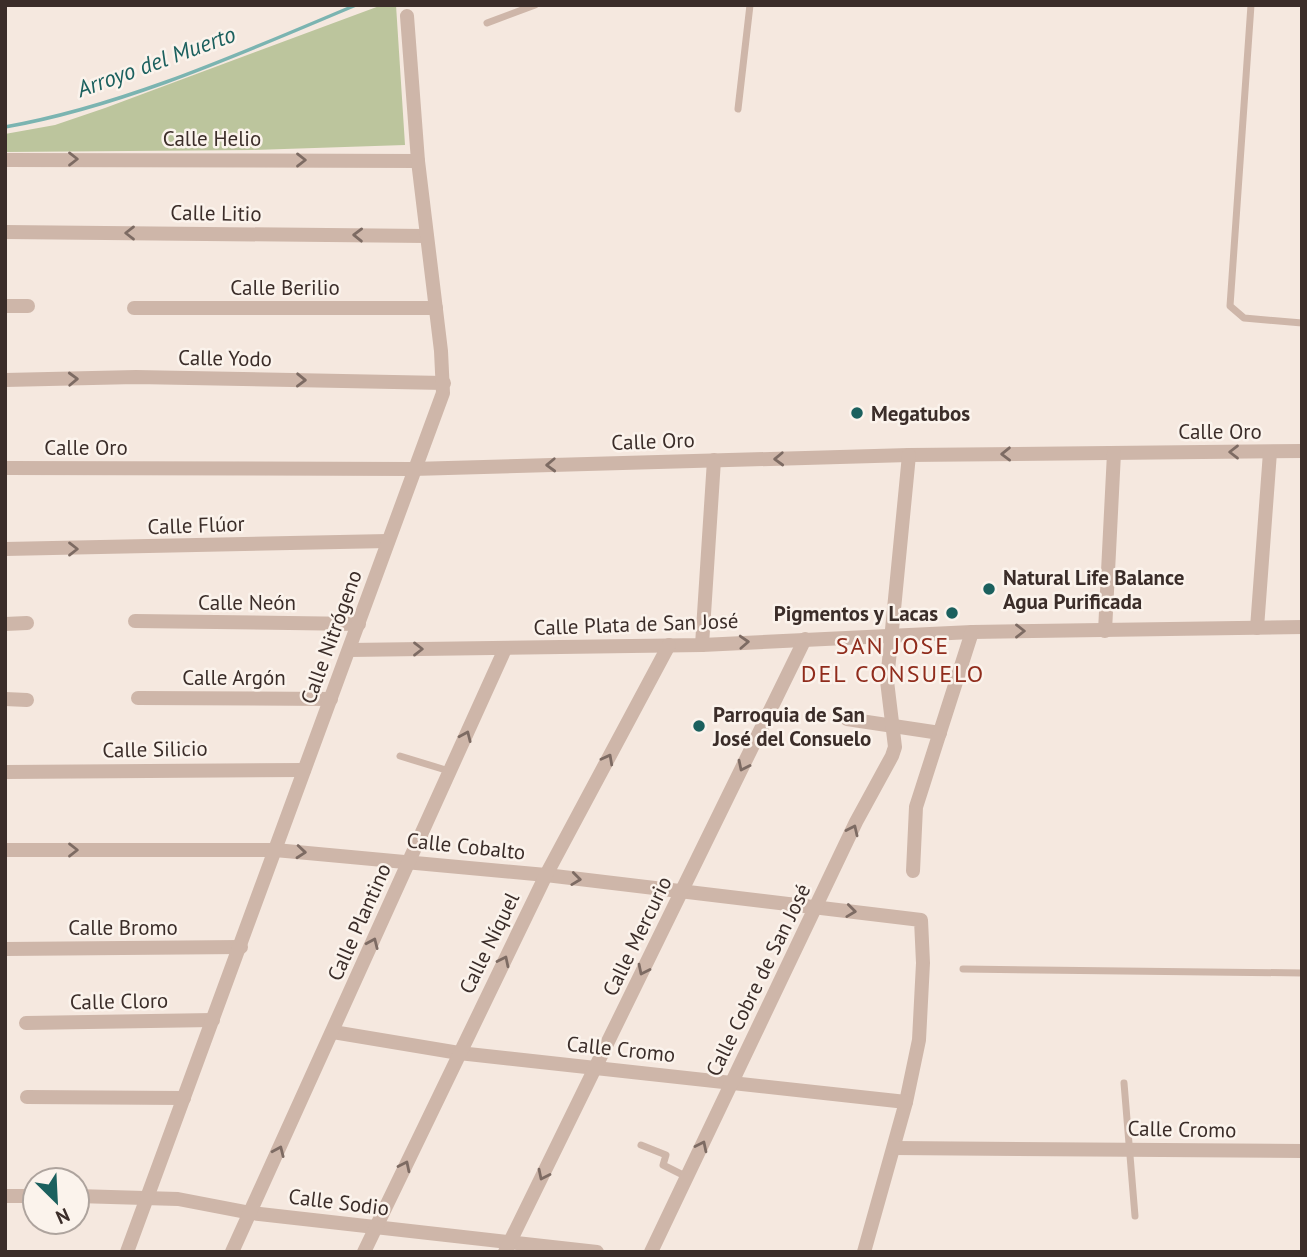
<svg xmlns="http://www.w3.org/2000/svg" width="1307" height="1257" font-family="'PT Sans',sans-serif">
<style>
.green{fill:#bcc59d}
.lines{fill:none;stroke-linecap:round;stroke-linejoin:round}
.stream{stroke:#7bb4b1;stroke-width:3.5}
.lane{stroke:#ceb6a9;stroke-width:7}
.street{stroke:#ceb6a9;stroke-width:14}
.oneway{stroke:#7d6b63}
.poi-dot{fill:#1b605e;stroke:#fbf3ec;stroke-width:2.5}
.labels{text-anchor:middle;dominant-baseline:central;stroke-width:5;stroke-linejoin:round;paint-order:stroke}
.street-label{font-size:21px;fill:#3b2d29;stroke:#fbf3ec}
.poi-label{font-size:21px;font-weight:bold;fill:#3b2d29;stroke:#fbf3ec;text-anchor:start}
.water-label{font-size:23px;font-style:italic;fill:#1b605e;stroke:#fbf3ec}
.quarter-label{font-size:24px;letter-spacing:2px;fill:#902c1c;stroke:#fbf3ec}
</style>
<rect width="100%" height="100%" fill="#f5e8df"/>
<path class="green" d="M382 5H396L405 145 252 150 5 152V134L55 125 105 108Z"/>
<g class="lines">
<path class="stream" d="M5 127C124 106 244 52 356 5"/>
<g class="lane">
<path d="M1251 5 1230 306 1244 318 1302 323"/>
<path d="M487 23 535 5"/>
<path d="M738 109 750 5"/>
<path d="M400 756 449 771"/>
<path d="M963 969 1302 973"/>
<path d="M1124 1083 1135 1216"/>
<path d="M641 1145 666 1155 663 1165 687 1177"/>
</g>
<g class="street">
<path d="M5 160 418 161"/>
<path d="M5 232 426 236"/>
<path d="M5 306H28"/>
<path d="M134 308H436"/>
<path d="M5 380 136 377 444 383"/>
<path d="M5 468 413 469 909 455 1302 451"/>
<path d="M5 549 388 541"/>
<path d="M135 621 359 624"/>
<path d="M5 624 27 623"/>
<path d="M1257 628 1270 452"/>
<path d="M1105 631 1114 453"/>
<path d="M702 645 714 460"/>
<path d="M350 650 702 645 972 632 1302 627"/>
<path d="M138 698 331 699"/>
<path d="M5 699 27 700"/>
<path d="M847 719 940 733"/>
<path d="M5 772 304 770"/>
<path d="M5 850H275L546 875 921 920 923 963 919 1040 906 1102 864 1252"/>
<path d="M913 871 916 807 972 632"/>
<path d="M5 949 241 947"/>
<path d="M26 1023 213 1020"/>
<path d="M333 1032 459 1053 906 1102"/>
<path d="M27 1097 184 1098"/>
<path d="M894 1148 1302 1151"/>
<path d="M5 1196H35"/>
<path d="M77 1196 178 1199 251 1213 597 1252"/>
<path d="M127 1252 443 393 441 351 418 161 407 16"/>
<path d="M232 1252 505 649"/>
<path d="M364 1252 546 875 669 645"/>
<path d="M505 1252 805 639"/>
<path d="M651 1252 856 822 892 756 895 747 887 681 909 455"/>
</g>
</g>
<defs><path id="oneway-chevron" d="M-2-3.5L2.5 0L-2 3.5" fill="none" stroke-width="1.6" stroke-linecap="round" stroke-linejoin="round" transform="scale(1.75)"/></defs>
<g class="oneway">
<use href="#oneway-chevron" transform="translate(73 159)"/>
<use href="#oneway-chevron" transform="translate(301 160)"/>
<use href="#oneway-chevron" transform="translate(130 233) rotate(-180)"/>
<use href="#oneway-chevron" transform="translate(358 235) rotate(-179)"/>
<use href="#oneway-chevron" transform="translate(73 379) rotate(-2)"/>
<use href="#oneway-chevron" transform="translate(301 380) rotate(1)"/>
<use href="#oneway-chevron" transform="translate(1234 452) rotate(180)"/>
<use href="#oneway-chevron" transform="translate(1006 454) rotate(179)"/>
<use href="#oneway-chevron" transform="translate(779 459) rotate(178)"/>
<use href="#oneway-chevron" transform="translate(551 465) rotate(178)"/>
<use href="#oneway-chevron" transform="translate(73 549)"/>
<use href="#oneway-chevron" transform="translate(1020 631)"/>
<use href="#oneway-chevron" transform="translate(744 642) rotate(-3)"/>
<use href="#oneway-chevron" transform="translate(418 649)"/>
<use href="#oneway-chevron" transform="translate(466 736) rotate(-66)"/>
<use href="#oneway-chevron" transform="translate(608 759) rotate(-62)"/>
<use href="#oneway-chevron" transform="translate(743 766) rotate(116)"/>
<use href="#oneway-chevron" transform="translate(853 830) rotate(-65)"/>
<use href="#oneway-chevron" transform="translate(73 850)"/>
<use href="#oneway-chevron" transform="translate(301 852) rotate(5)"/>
<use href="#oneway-chevron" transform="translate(576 879) rotate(7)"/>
<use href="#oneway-chevron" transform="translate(851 911) rotate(7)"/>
<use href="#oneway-chevron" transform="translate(373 943) rotate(-66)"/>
<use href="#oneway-chevron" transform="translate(504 961) rotate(-64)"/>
<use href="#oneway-chevron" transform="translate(643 970) rotate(116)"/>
<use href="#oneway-chevron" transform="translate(702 1146) rotate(-64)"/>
<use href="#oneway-chevron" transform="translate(279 1151) rotate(-66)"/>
<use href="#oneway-chevron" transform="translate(405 1166) rotate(-64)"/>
<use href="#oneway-chevron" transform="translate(543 1175) rotate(116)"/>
</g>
<g class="poi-dot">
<circle cx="857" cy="413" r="7"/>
<circle cx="989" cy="589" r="7"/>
<circle cx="952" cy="613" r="7"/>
<circle cx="699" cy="726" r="7"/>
</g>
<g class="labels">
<g class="street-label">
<text x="212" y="138">Calle Helio</text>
<text transform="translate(216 213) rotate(1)">Calle Litio</text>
<text x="285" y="287">Calle Berilio</text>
<text transform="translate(225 358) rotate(1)">Calle Yodo</text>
<text x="1220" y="431">Calle Oro</text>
<text transform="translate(653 441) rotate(-2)">Calle Oro</text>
<text x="86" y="447">Calle Oro</text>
<text transform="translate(196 525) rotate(-2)">Calle Flúor</text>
<text x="247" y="602">Calle Neón</text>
<text transform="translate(636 624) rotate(-2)">Calle Plata de San José</text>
<text transform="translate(331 637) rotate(-70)">Calle Nitrógeno</text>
<text x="234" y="677">Calle Argón</text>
<text transform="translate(155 749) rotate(-1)">Calle Silicio</text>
<text transform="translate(466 846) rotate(6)">Calle Cobalto</text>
<text transform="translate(359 922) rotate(-66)">Calle Plantino</text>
<text x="123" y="927">Calle Bromo</text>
<text transform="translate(637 936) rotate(-64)">Calle Mercurio</text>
<text transform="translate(489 943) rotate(-64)">Calle Níquel</text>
<text transform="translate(758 980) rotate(-64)">Calle Cobre de San José</text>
<text transform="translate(119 1001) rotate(-1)">Calle Cloro</text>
<text transform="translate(621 1049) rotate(6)">Calle Cromo</text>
<text transform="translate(1182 1129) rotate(1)">Calle Cromo</text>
<text transform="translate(339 1202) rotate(7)">Calle Sodio</text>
</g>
<g class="poi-label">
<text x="871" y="413">Megatubos</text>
<text x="1003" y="577">Natural Life Balance<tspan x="1003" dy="24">Agua Purificada</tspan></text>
<text x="938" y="613" text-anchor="end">Pigmentos y Lacas</text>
<text x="713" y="714">Parroquia de San<tspan x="713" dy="24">José del Consuelo</tspan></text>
</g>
<g class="water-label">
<text transform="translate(156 61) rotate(-20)">Arroyo del Muerto</text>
</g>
<g class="quarter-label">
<text x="893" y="645">SAN JOSE<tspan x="893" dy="28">DEL CONSUELO</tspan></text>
</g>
</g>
<rect width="1307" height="1257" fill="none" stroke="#3b2d29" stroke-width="14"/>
<g transform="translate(56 1201) rotate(156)"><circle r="33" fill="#fbf3ec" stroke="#aea49e" stroke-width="2"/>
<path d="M0-5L12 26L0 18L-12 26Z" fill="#1b605e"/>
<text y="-10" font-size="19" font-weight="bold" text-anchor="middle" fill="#3b2d29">N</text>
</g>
</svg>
